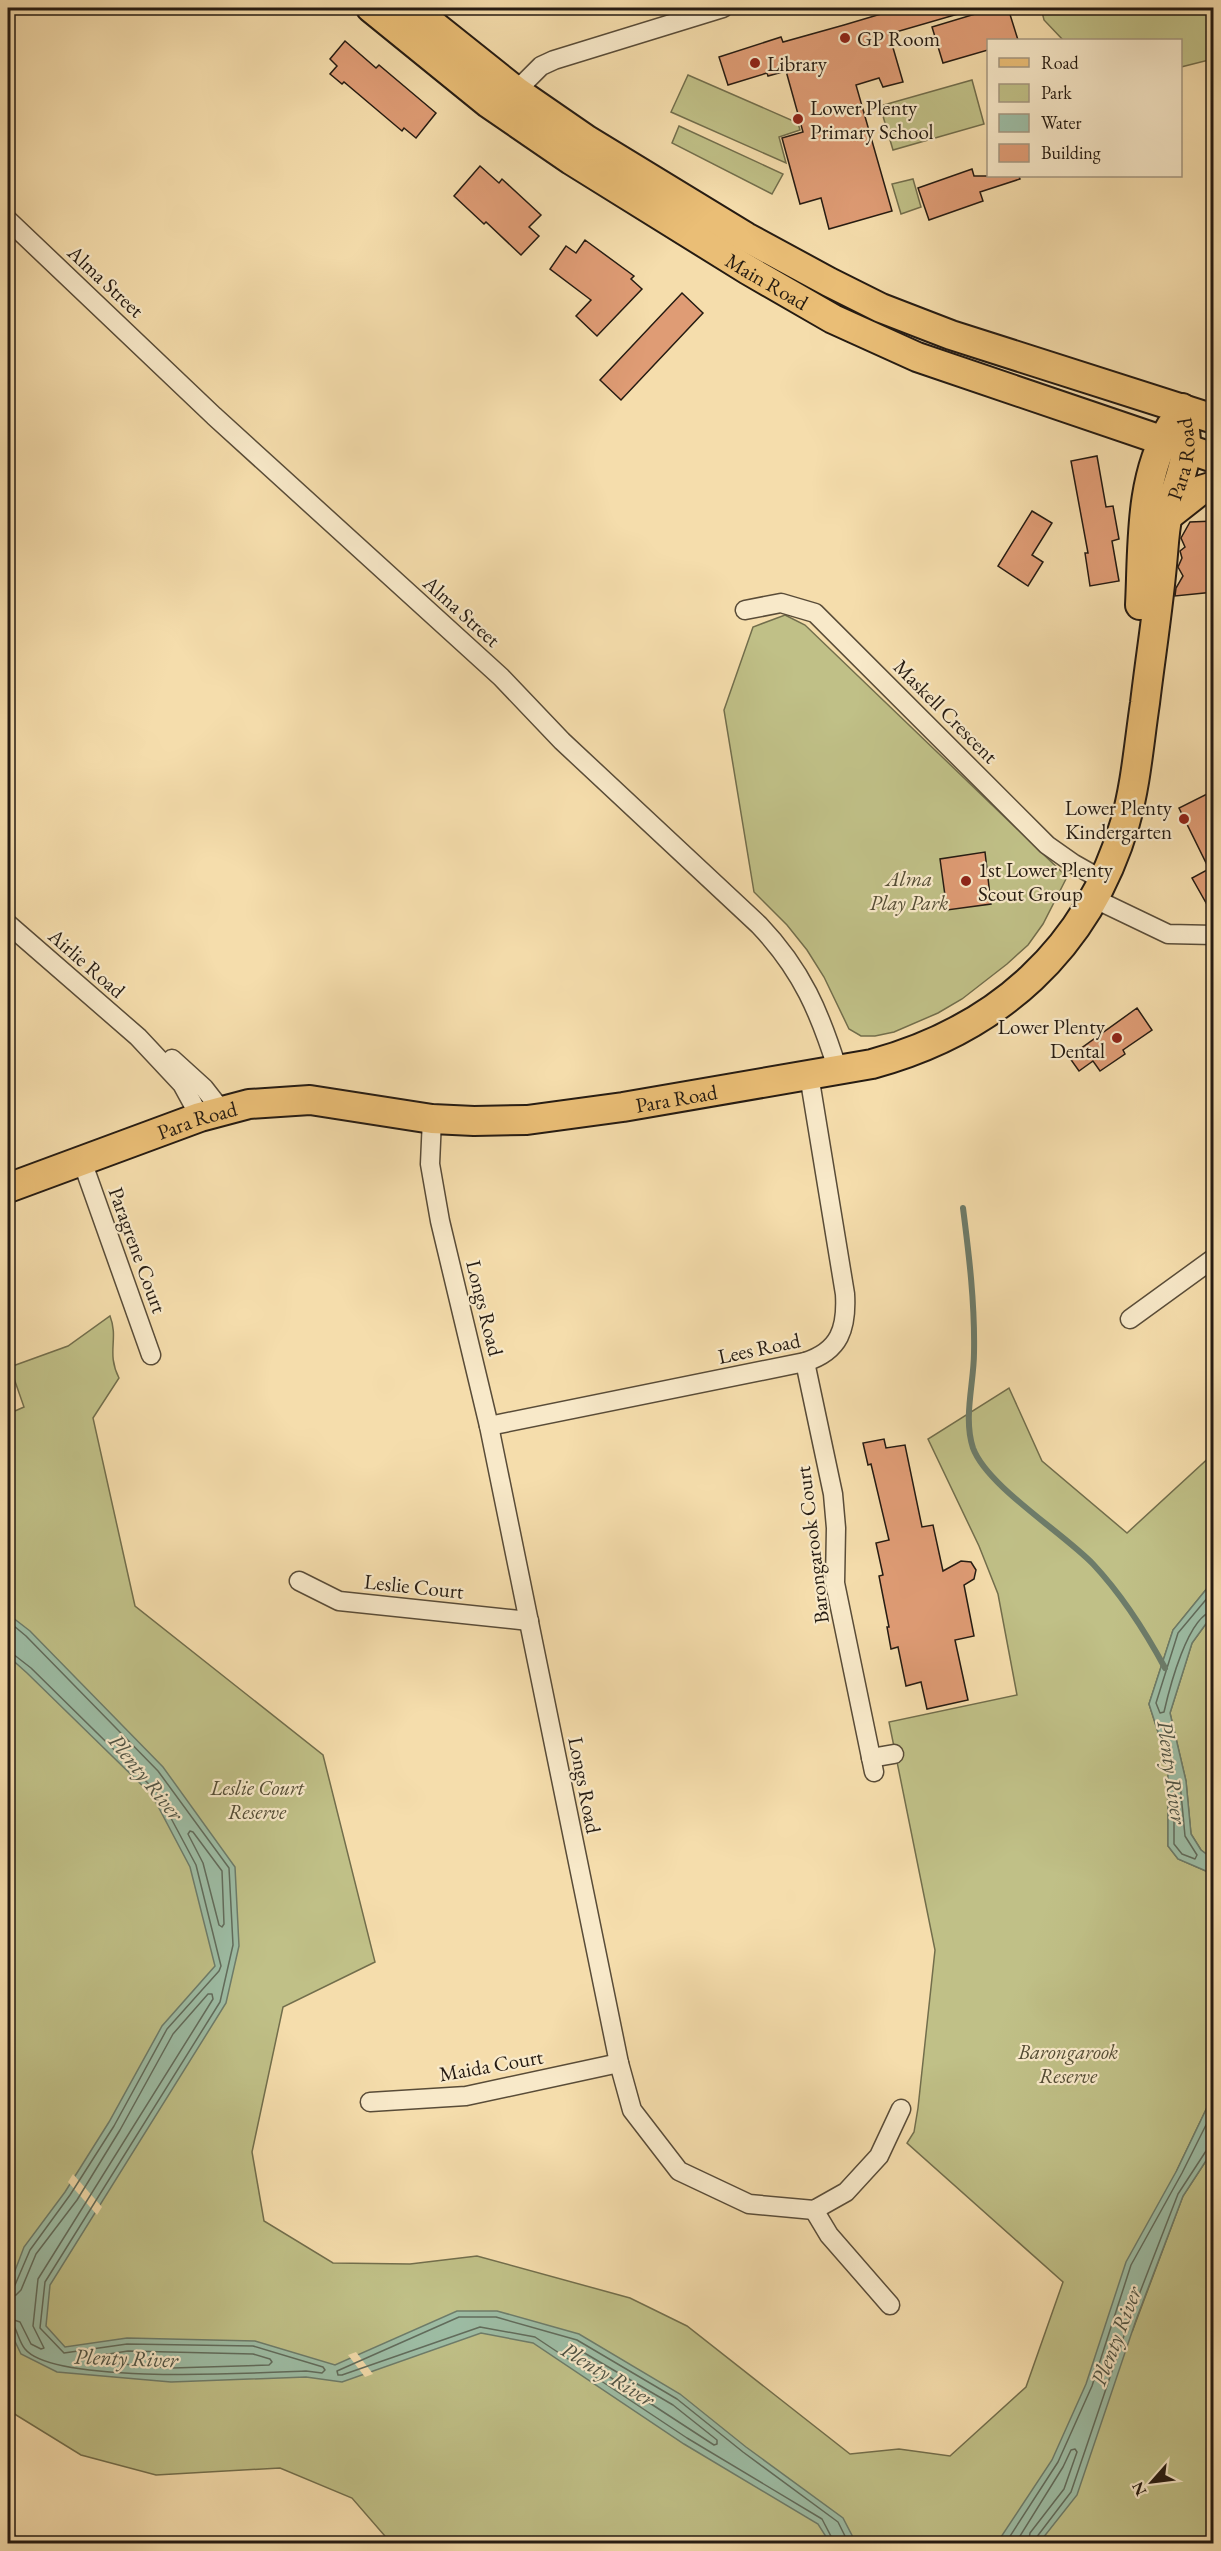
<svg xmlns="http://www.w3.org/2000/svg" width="1221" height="2551" font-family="'EB Garamond',serif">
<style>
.green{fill:#c0c087;stroke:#726e4c;stroke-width:1.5}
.water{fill:#9dbda5;stroke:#6d7c6a;stroke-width:1.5}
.pier{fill:#f5ddac}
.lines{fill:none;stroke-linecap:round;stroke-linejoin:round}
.shore{stroke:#616c5c;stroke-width:1.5}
.stream{stroke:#6d7c6a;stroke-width:6}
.building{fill:#df9c75;stroke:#251b12;stroke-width:1.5}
.street-casing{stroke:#594c38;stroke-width:21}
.primary-casing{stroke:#251b12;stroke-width:32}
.street{stroke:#f8e9c9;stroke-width:18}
.primary{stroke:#eabe76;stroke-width:28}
.poi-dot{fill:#8f2418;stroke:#f8e9c9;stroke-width:2}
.labels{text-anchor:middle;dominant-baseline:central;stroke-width:4.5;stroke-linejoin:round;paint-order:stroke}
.poi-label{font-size:21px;fill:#251b12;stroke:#f8e9c9;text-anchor:start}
.street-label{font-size:21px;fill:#251b12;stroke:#f8e9c9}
.park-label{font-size:21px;font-style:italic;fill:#544d35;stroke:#f8e9c9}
.water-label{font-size:22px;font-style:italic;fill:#4f5445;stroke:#f8e9c9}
</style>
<rect width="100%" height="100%" fill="#f5ddac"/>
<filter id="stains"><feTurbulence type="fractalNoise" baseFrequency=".00333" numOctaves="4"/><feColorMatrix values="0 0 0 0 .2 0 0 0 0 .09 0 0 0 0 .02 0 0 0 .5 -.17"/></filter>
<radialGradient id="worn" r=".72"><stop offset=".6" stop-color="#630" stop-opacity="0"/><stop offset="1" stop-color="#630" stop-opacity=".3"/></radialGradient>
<g class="green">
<path d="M1041 8H1213V59L1181 67 1180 40H1063L1044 20Z"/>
<path d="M688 75 798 123 800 130 779 137 786 163 671 112Z"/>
<path d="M972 80 984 124 893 150 880 106Z"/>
<path d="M679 126 783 174 772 194 672 143Z"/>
<path d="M913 179 921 207 901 214 892 184Z"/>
<path d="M785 615 805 625 1067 877 1043 924 1028 945 1007 964 962 999 938 1013 894 1032 875 1036H861L849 1029 824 977 807 950 787 925 754 892 724 710 753 627Z"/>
<path d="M110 1316C119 1339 106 1353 119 1378L93 1418 135 1606 323 1755 375 1962 283 2007 252 2152 264 2221 333 2263 410 2264 477 2256 630 2298 687 2326 850 2454 899 2449 950 2456 1026 2387 1063 2282 907 2143 914 2132 918 2108 935 1950 889 1722 1017 1695 998 1594 979 1546 928 1439 1009 1388 1042 1461 1127 1533 1213 1454V1581L1173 1630 1149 1704 1168 1763V1846L1178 1859 1213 1874V2095L1177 2170 1132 2332 1183 2196 1213 2150V2543H391L352 2498 280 2468 156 2475 81 2455 8 2410V1414L24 1407 10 1367 68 1346Z"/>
<path d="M1213 1614V1859L1201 1850 1191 1834 1186 1781 1170 1713 1192 1643Z"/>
</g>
<g class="water">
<path d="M1213 1581V1614L1192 1643 1170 1713 1186 1781 1191 1834 1201 1850 1213 1859V1874L1178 1859 1168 1846V1763L1149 1704 1173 1630Z"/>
<path d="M8 1614 30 1631 163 1767 235 1867 239 1946 226 2003 50 2285 46 2326 65 2347 127 2338 255 2341 335 2365 457 2311H497L579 2334 680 2394 746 2447 843 2518 856 2543H830L818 2524 684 2444 533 2343 481 2333 342 2382 306 2377 171 2382 57 2372 21 2354 9 2329 8 2289 24 2247 65 2192 109 2122 162 2026 215 1966 190 1867 152 1795 27 1673 8 1656Z"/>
<path d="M1213 2095V2150L1183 2196 1136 2320 1077 2495 1039 2543H997L1052 2460 1086 2384 1126 2262 1177 2170Z"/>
</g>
<g class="pier">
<path d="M73 2174 102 2207 97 2215 68 2182Z"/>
<path d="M356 2352 373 2374 365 2377 348 2355Z"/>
</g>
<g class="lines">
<g class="shore">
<path d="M1214 1590 1178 1633 1156 1703 1160 1713 1164 1712C1169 1690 1188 1614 1214 1611"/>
<path d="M8 1621 26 1636 158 1771 229 1868 233 1945 220 2002 45 2282 40 2328 64 2353 127 2344 253 2346 323 2367 325 2370 322 2373 306 2371C257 2373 54 2385 25 2349 20 2343 18 2334 15 2328L8 2325"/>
<path d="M8 1652 13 1654 31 1668 157 1792 196 1865 221 1966 219 1971 167 2029 114 2126 70 2195 30 2250 15 2285 8 2288"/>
<path d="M1177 1781 1180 1783 1185 1836 1197 1855 1195 1859 1182 1854 1174 1844V1783Z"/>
<path d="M190 1831 193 1832 222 1871 224 1924 222 1927 219 1925 203 1863 188 1834Z"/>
<path d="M8 2296 16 2295 21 2290 36 2254 77 2200 120 2130 173 2034 208 1994H212L213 1999 38 2279 33 2326 44 2348 41 2349 31 2344 20 2322 8 2318"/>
<path d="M576 2348 673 2405 717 2440V2444L714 2445 573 2353 572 2349Z"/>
<path d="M128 2351 253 2354 270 2359 272 2362 269 2365 172 2368 97 2362 94 2360 96 2356Z"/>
<path d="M835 2544 822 2519 687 2438 535 2337 480 2327 342 2375H338L337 2371 459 2317H496L577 2340 677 2399 743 2452 838 2522 849 2544"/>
<path d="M1005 2544 1058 2462 1092 2386 1131 2265 1182 2173 1214 2109"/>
<path d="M1015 2544 1063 2467 1071 2450 1075 2449 1077 2452 1064 2489 1030 2533 1028 2544"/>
<path d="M1035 2544 1036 2538 1071 2492 1130 2318 1178 2194 1206 2151 1214 2148"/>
</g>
<path class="stream" d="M963 1208C969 1255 975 1304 974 1353 974 1383 963 1418 973 1448 987 1486 1062 1532 1093 1564 1122 1595 1145 1631 1165 1668"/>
</g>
<g class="building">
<path d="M890 8H964L965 12 889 34 903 82 883 87 879 78 856 85 892 211 829 229 821 198 800 204 782 138 803 132 786 71 768 76 767 73 728 85 719 57 781 37 783 42 844 25 891 11Z"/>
<path d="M995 8H1008L1018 40H988V50L943 63 932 27Z"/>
<path d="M345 41 376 68 379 65 436 113 416 138 404 128 402 131 344 82 342 84 330 74 337 66 330 59Z"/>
<path d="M480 166 499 183 502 179 541 215 529 227 539 236 521 255 486 222 484 224 454 196Z"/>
<path d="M972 169 974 176H1019L1020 179 980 192 983 201 929 220 918 188Z"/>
<path d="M585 240 634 276 631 279 642 289 597 336 576 316 591 300 550 269 566 246 576 253Z"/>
<path d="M682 293 703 313 621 400 600 380Z"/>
<path d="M1097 456 1106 507 1113 506 1119 539 1112 541 1119 581 1090 586 1085 553H1088L1071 461Z"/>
<path d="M1032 511 1052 523 1032 555 1043 562 1028 586 998 566Z"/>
<path d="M1214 521V592L1175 596 1176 588 1183 576 1178 567 1182 558 1180 551 1185 547 1181 538 1190 522Z"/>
<path d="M1209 793 1214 803V917L1192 878 1209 869 1179 808Z"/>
<path d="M985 852 991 904 947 910 940 859Z"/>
<path d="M1137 1008 1152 1030 1123 1050 1125 1054 1100 1071 1093 1061 1079 1071 1069 1057Z"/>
<path d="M884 1439 886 1448 905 1445 922 1527 933 1525 943 1571 961 1561 971 1562 976 1570 974 1579 964 1585 974 1636 955 1640 968 1700 927 1709 921 1682 906 1686 898 1647 891 1649 887 1627H889L879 1576 883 1575 876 1543 889 1540 871 1464 868 1465 863 1443Z"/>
</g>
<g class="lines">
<defs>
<g id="street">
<path d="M516 91 541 66 554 60 723 8"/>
<path d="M8 220 214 416 501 677 562 741 759 925C802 970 820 1013 838 1071"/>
<path d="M745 610 781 603 815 613 1047 845 1074 864 1104 881"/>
<path d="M1095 899 1168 934 1214 935"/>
<path d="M8 924 138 1037 182 1084 200 1117"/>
<path d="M172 1059 204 1088 222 1111"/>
<path d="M432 1119 430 1164 440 1221 489 1426 619 2063 632 2110 679 2171 749 2204 814 2210 846 2192 879 2156 901 2109"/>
<path d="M82 1161 151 1355"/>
<path d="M1130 1319 1214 1258"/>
<path d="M805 1362 833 1494 836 1528 835 1583 874 1772"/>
<path d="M489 1426 805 1362C840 1351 847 1328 845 1294L809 1075"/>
<path d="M299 1581 339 1601 529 1621"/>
<path d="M871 1758 894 1754"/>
<path d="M370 2102 466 2096 619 2063"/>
<path d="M814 2210 829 2235 890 2305"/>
<path d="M8 2542 9 2544"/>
</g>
<g id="primary">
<path id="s1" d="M371 8 488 103 571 160 748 270 833 319 917 357 1214 458"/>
<path d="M412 8 516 91 587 140 746 237 829 282 881 308 951 335 1214 419"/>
<path d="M1168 516 1201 490 1214 486"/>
<path d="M1140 605C1143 545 1139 479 1171 426"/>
<path id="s2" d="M8 1188 200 1117 249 1104 310 1100 432 1119 474 1121 527 1120 623 1107 872 1064C997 1030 1088 949 1125 823 1136 784 1139 743 1145 703 1151 653 1159 604 1163 554 1164 541 1165 527 1168 514 1174 493 1185 470 1186 449 1187 435 1183 421 1182 408"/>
</g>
</defs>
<use href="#street" class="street-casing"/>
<use href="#primary" class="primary-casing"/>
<use href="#street" class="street"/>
<use href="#primary" class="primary"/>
</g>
<g class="poi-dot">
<circle cx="845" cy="38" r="6"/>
<circle cx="755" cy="63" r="6"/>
<circle cx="798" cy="119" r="6"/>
<circle cx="1184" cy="819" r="6"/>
<circle cx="966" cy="881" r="6"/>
<circle cx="1117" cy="1038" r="6"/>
</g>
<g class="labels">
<g class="poi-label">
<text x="857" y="38">GP Room</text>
<text x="767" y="63">Library</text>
<text x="810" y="107">Lower Plenty<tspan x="810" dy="24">Primary School</tspan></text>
<text x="1172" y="807" text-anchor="end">Lower Plenty<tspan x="1172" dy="24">Kindergarten</tspan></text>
<text x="978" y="869">1st Lower Plenty<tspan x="978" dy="24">Scout Group</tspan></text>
<text x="1105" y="1026" text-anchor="end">Lower Plenty<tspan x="1105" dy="24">Dental</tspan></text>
</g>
<g class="street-label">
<text stroke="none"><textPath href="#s1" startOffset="482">Main Road</textPath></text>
<text transform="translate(106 281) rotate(43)">Alma Street</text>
<text stroke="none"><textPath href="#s2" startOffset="1620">Para Road</textPath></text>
<text transform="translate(462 611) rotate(42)">Alma Street</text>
<text transform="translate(946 711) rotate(45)">Maskell Crescent</text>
<text transform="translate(87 963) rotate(41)">Airlie Road</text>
<text stroke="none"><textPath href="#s2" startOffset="686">Para Road</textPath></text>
<text stroke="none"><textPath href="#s2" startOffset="201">Para Road</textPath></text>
<text transform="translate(138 1250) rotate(70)">Paragrene Court</text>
<text transform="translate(485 1308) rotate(76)">Longs Road</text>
<text transform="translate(759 1348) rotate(-12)">Lees Road</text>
<text transform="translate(812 1545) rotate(-97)">Barongarook Court</text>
<text transform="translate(414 1586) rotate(6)">Leslie Court</text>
<text transform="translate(585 1785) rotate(79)">Longs Road</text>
<text transform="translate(491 2065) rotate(-10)">Maida Court</text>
</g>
<g class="park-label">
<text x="909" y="878">Alma<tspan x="909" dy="24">Play Park</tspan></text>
<text x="257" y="1787">Leslie Court<tspan x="257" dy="24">Reserve</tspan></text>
<text x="1068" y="2051">Barongarook<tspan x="1068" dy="24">Reserve</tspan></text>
</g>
<g class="water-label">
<text transform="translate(1172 1772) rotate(82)">Plenty River</text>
<text transform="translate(146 1777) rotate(51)">Plenty River</text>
<text transform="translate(1116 2336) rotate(-69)">Plenty River</text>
<text transform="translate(126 2358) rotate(2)">Plenty River</text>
<text transform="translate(608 2374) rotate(31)">Plenty River</text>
</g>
</g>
<rect width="1221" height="2551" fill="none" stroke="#f5ddac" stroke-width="30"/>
<rect x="9" y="9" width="1203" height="2533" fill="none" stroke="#251b12" stroke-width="3"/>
<rect x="15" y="15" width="1191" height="2521" fill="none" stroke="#251b12" stroke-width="1.5"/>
<rect x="987" y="39" width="195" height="138" fill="#f8e9c9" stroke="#a49780" stroke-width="1.5"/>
<rect x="999" y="58" width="30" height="9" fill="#eabe76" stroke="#a49780" stroke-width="1.5"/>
<text x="1041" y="69" font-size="18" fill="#251b12">Road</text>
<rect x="999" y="84" width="30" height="18" fill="#c0c087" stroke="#a49780" stroke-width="1.5"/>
<text x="1041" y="99" font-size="18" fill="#251b12">Park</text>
<rect x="999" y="114" width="30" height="18" fill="#9dbda5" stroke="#a49780" stroke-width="1.5"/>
<text x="1041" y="129" font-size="18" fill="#251b12">Water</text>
<rect x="999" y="144" width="30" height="18" fill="#df9c75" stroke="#a49780" stroke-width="1.5"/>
<text x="1041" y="159" font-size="18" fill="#251b12">Building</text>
<g transform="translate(1152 2482) rotate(242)" stroke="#f8e9c9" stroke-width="4.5" paint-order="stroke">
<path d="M0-4.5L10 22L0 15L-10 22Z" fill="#251b12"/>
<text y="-9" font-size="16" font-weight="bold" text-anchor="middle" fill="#251b12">N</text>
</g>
<rect width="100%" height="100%" filter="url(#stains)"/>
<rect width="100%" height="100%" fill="url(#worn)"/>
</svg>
